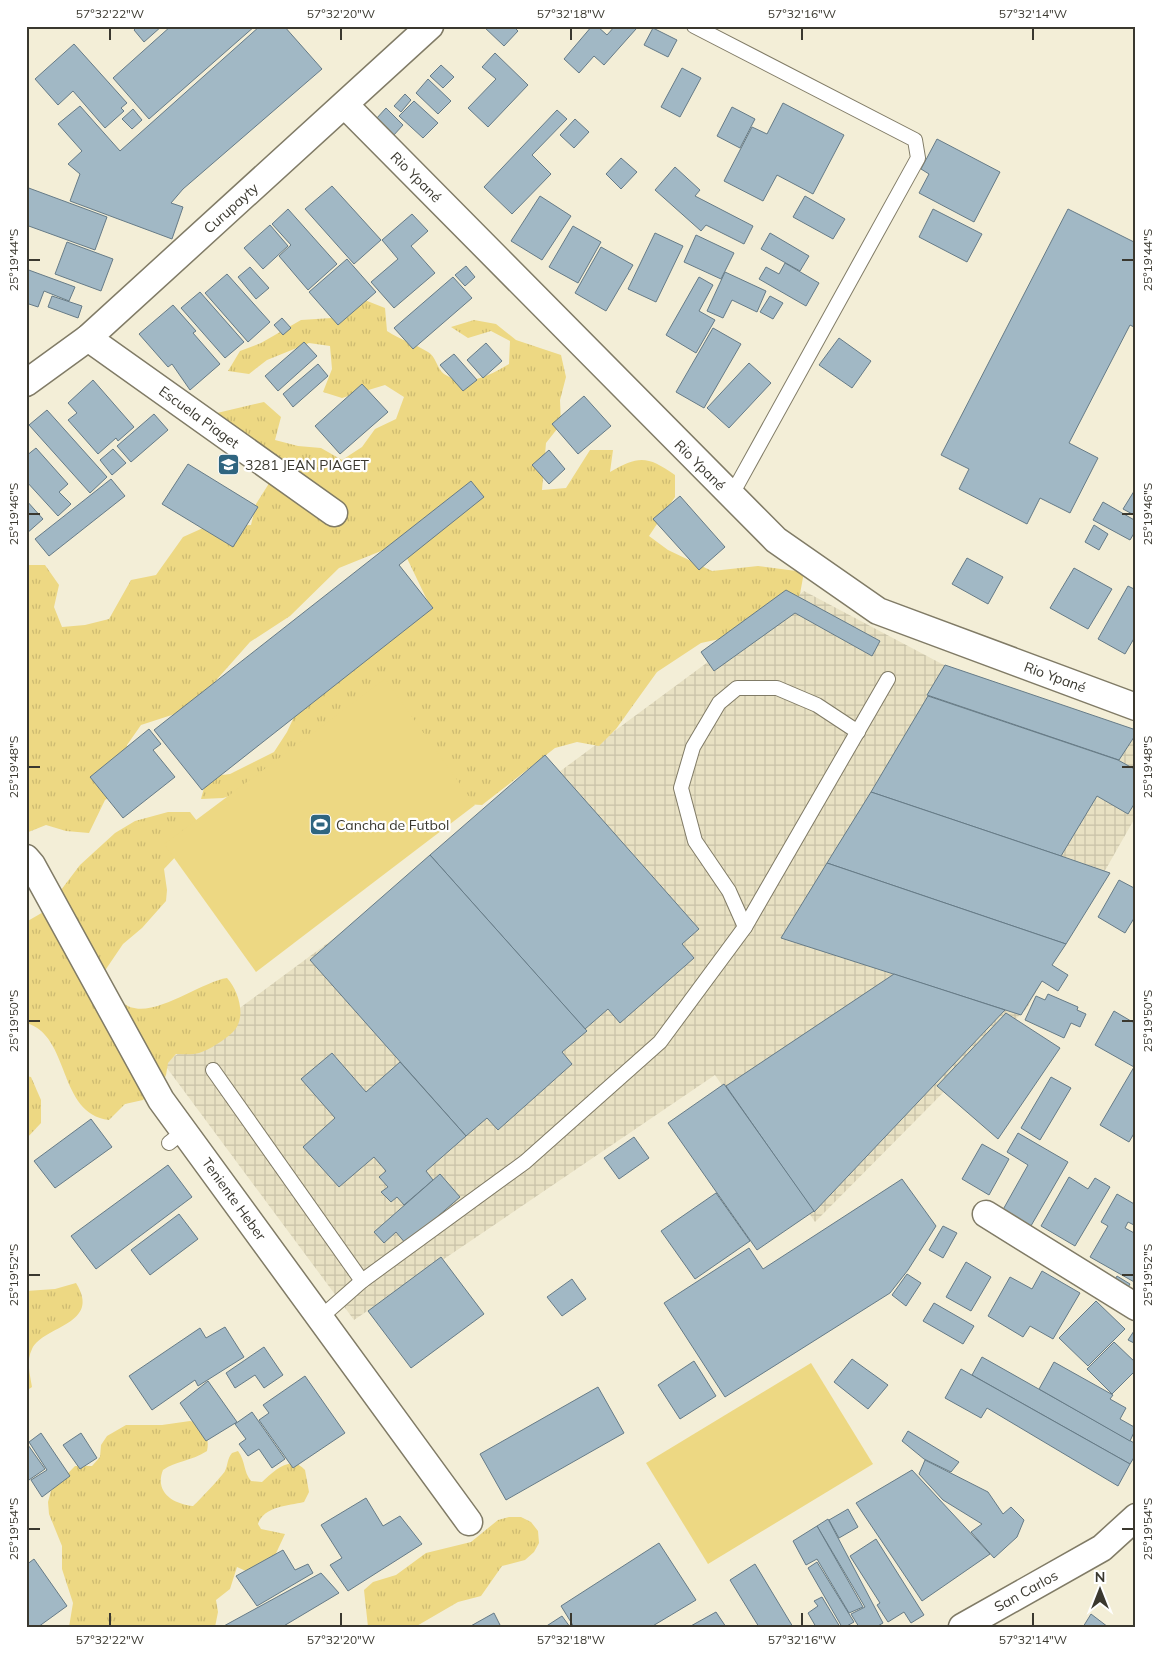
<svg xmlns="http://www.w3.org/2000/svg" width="1162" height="1653" font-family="Mulish,sans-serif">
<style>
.industrial{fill:url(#industrial-grid)}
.park{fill:url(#park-tufts)}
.pitch{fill:#edd883}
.building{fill:#a1b8c5;stroke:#667b87}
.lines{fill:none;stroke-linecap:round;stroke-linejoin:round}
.service-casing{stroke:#807b66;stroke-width:16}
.minor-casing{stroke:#807b66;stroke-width:29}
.service{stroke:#fff;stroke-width:14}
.minor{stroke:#fff;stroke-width:26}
.ticks{fill:none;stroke:#3a382f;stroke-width:2}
.labels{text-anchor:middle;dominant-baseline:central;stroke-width:4.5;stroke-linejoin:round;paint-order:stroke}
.street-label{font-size:14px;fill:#3a382f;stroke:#fff}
.poi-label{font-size:14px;fill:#3a382f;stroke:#fff;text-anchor:start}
.neatline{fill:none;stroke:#3a382f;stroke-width:2}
.ticks-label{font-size:12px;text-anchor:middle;fill:#3a382f}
</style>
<defs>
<pattern id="industrial-grid" width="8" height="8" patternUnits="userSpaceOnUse" patternTransform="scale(1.25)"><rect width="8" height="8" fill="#e8e1c3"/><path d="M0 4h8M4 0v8" fill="none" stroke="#c8c2a8"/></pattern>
<pattern id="park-tufts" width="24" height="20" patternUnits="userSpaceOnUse" patternTransform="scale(1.25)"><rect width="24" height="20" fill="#edd883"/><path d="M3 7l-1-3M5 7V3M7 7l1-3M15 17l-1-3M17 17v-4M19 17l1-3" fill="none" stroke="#ccba71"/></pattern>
</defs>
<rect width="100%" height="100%" fill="#f3eed7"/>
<path class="industrial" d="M804 591 942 664 1136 731V816L1027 1008 815 1222 715 1075 354 1320 164 1064Z"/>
<g class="park">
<path d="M362 299 385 308 387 331C401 340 415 344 428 352 436 356 437 369 444 374 466 388 489 376 509 364L510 341 491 331 468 338 451 327 474 320 496 324 516 340 561 355 566 377 560 400 561 424 546 443 542 490 566 488 590 450H613L610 472C639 455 648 456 675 475V497L649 536 668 550 712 571 758 566 804 572 800 594 785 616 743 634 701 643 657 672 616 729 599 746 577 742 555 748 482 805 244 792 223 798 201 799 207 777 230 774 274 752 287 732 308 687 375 652 415 622 429 604 404 552 381 551 339 568 290 616 250 642 203 695 184 711 141 725 127 745 132 767 124 788 105 800 89 833 66 831 46 825 26 833V565H45L59 585 54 607 62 627 85 625 109 619 131 580 156 575 183 537 203 528 251 525 256 504 268 485 270 461 208 434 217 413 264 402 281 417 275 440 298 446 321 448 342 460 362 447 375 429 396 419 404 397 385 385 342 398 323 392 332 369 330 346 309 343 267 360 249 374 228 371 240 351 261 343 301 320 347 317Z"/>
<path d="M168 812H190L197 821 181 851 164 869 167 890 166 901 142 928 123 944 104 972C109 981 114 995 122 1002 147 1025 199 982 227 978 239 991 247 1018 233 1032 226 1039 209 1050 199 1053 193 1055 183 1054 176 1054L168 1063 166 1075 161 1086 150 1092 143 1100 125 1104 109 1120C57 1114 71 1035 26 1023V922L45 911 80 865 115 833 135 821Z"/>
<path d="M26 1076 31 1077 41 1100V1123L26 1139Z"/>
<path d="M76 1283C102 1325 44 1325 32 1349 26 1361 30 1374 32 1387L26 1391V1291L55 1289Z"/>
<path d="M190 1421C204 1423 210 1438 207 1451 192 1461 175 1461 163 1470 154 1493 174 1504 193 1506 195 1505 224 1474 225 1471 228 1465 227 1459 232 1453L238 1451C246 1462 243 1471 251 1481L262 1482C274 1471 291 1454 305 1470L309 1492 304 1502C288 1506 264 1506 258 1524L261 1529 285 1534 271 1564 248 1572 237 1567 230 1589 216 1600 218 1612 215 1627H69L73 1603 62 1569V1546L49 1514 48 1502 51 1491 75 1466H92L100 1457 101 1445 107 1436 126 1425H162Z"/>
<path d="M509 1517H521L531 1522 538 1531 539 1543 534 1552 525 1560 502 1566 481 1596 458 1602 415 1627H368L364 1590 373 1582 396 1575 426 1553 471 1542 498 1520Z"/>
</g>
<g class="pitch">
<path d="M385 679 475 805 256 972 164 844Z"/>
<path d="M811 1363 873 1464 708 1564 646 1463Z"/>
</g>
<g class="building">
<path d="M138 26H162L144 42 134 30Z"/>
<path d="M171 26H255L149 119 113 78Z"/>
<path d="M260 26H284L322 69 183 189 171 203 183 207 172 239 70 201 80 174 68 164 82 151 58 124 80 106 120 151Z"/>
<path d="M483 26H513L518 31 504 46Z"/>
<path d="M592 26H597L607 35 615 26H632L636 29 604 65 594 56 579 73 564 59Z"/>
<path d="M653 28 677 40 668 57 644 45Z"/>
<path d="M74 44 127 103 121 108 124 111 105 128 73 91 58 105 35 79Z"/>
<path d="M495 53 528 85 488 127 468 108 496 79 482 67Z"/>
<path d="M441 65 454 77 443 88 430 76Z"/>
<path d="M682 68 701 78 680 117 661 107Z"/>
<path d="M428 79 451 101 438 114 416 93Z"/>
<path d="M405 94 411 100 401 112 394 106Z"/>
<path d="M414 101 438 123 423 138 399 116Z"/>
<path d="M783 103 844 135 813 194 777 175 763 201 724 181 752 127 767 134Z"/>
<path d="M732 107 755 119 740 148 717 136Z"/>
<path d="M386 108 403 125 393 136 376 119Z"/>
<path d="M133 109 142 120 132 129 122 119Z"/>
<path d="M557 110 567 119 532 155 551 174 512 214 484 187Z"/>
<path d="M575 119 589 132 574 148 560 135Z"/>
<path d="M937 139 1000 172 974 222 919 193 929 174 921 169Z"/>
<path d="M621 158 637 172 621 189 606 174Z"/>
<path d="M675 167 700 190 695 196 753 226 744 244 706 225 701 231 655 190Z"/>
<path d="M332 186 381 240 354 264 305 209Z"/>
<path d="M26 187 107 217 95 250 26 225Z"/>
<path d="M540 196 571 216 542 260 511 241Z"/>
<path d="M805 196 845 219 833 239 793 217Z"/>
<path d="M288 209 337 264 308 290 279 256 291 245 272 224Z"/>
<path d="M933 209 982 234 967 262 919 237Z"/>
<path d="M1068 209 1136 243V328L1130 325 1069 443 1098 458 1070 513 1040 498 1027 524 959 489 969 469 941 455Z"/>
<path d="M412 214 428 231 411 246 435 273 394 308 371 282 398 259 382 240Z"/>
<path d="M270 225 288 246 263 269 244 248Z"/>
<path d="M573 226 601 242 578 283 549 267Z"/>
<path d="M655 233 683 246 656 302 628 289Z"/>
<path d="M770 233 809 256 800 271 761 249Z"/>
<path d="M696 235 734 253 721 279 684 262Z"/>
<path d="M67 242 113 259 101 291 55 274Z"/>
<path d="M601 247 633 265 606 311 575 293Z"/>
<path d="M347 259 376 292 338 325 309 292Z"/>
<path d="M785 263 819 283 806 306 759 279 766 267 779 274Z"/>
<path d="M466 266 475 277 465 286 455 275Z"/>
<path d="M250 267 269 288 256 299 238 277Z"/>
<path d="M26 269 75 287 69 301 44 291 38 307 26 303Z"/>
<path d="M725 272 766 291 757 312 732 300 723 318 707 311Z"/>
<path d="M227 274 270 322 248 342 205 293Z"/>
<path d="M453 277 472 298 413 349 394 328Z"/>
<path d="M699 277 713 285 699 311 715 320 696 353 666 335Z"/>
<path d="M200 292 244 342 225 358 181 308Z"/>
<path d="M52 296 82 306 78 318 48 307Z"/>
<path d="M770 296 783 303 773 319 760 312Z"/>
<path d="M173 305 196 331 193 333 220 364 190 390 172 364 168 367 139 334Z"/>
<path d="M282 318 291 328 283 335 274 325Z"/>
<path d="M713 328 741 344 704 408 676 392Z"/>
<path d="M839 338 871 361 852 388 819 365Z"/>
<path d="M304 342 317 356 278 391 265 376Z"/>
<path d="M486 343 502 361 483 378 467 360Z"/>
<path d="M454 354 477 380 463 391 440 365Z"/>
<path d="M749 363 771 383 729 428 707 408Z"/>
<path d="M318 364 328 376 293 407 283 394Z"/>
<path d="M93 380 134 427 118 441 116 438 98 454 68 420 77 413 68 403Z"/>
<path d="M362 384 388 412 340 454 315 426Z"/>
<path d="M584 396 611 426 578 454 552 424Z"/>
<path d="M47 410 107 477 90 493 29 425Z"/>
<path d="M154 414 168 430 131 462 117 446Z"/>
<path d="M36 448 68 484 59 492 71 504 58 516 26 481V456Z"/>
<path d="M113 449 126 463 112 475 100 460Z"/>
<path d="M549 450 565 469 549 484 532 465Z"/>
<path d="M188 464 258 507 233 547 162 504Z"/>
<path d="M111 479 125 496 49 556 35 539Z"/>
<path d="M471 481 484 497 399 565 433 608 202 790 154 730Z"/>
<path d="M1136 488V516L1123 509Z"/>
<path d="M680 496 725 547 699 570 653 519Z"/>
<path d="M26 500 43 519 26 534Z"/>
<path d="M1103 502 1136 521V530L1130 540 1093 520Z"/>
<path d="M1094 525 1108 534 1099 550 1085 542Z"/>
<path d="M967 558 1003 577 988 604 952 584Z"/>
<path d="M1074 568 1112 589 1088 629 1050 608Z"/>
<path d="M1128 586 1136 590V635L1125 654 1098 639Z"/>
<path d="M786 590 880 641 872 656 795 613 714 671 701 652Z"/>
<path d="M945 665 1136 730V734L1119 760 927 695Z"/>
<path d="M928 696 1118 760 1136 770V801L1128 814 1097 796 1061 856 871 792Z"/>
<path d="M149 729 161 744 153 750 175 777 123 818 90 777Z"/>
<path d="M545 755 699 929 682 944 694 958 620 1023 608 1009 585 1029 430 855Z"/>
<path d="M871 792 1061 856 1110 873 1066 944 827 863Z"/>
<path d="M430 855 587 1031 562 1052 572 1064 498 1130 487 1118 466 1136 310 960Z"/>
<path d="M827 863 1066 944 1052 965 1068 975 1058 991 1042 981 1021 1015 781 938Z"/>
<path d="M1119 880 1136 889V915L1125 933 1098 917Z"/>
<path d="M894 974 1005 1010 814 1212 726 1086Z"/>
<path d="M1048 994 1078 1007 1077 1010 1086 1014 1080 1027 1071 1023 1064 1038 1025 1020 1036 996 1045 1000Z"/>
<path d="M1114 1011 1136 1024V1130L1129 1142 1100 1125 1134 1067 1095 1045Z"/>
<path d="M1006 1013 1060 1048 998 1139 937 1086Z"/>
<path d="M332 1053 366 1092 400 1062 466 1136 426 1171 433 1180 404 1205 397 1197 391 1202 381 1192 388 1187 379 1177 386 1171 374 1157 339 1187 303 1147 335 1118 301 1079Z"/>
<path d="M1051 1077 1071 1088 1040 1140 1021 1128Z"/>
<path d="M724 1084 814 1211 757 1250 668 1123Z"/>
<path d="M91 1119 112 1147 55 1188 34 1161Z"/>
<path d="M1018 1133 1068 1162 1028 1231 1000 1215 1028 1165 1007 1152Z"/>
<path d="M634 1137 649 1158 619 1179 604 1158Z"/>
<path d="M982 1144 1009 1159 989 1195 962 1179Z"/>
<path d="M168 1165 192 1197 96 1269 71 1236Z"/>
<path d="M440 1174 460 1197 406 1244 396 1232 384 1243 374 1232Z"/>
<path d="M1069 1177 1088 1189 1095 1178 1110 1187 1075 1246 1041 1226Z"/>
<path d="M902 1179 936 1226 908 1270 890 1293 725 1397 664 1303 749 1248 763 1269Z"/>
<path d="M716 1193 750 1241 695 1279 661 1231Z"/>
<path d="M1117 1194 1136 1205V1226L1128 1222 1125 1228 1136 1234V1283L1090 1257 1108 1226 1101 1222Z"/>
<path d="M179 1214 198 1239 150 1275 131 1250Z"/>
<path d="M943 1226 957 1233 943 1258 929 1250Z"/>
<path d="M441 1257 484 1314 411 1368 368 1311Z"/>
<path d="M966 1262 991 1277 971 1311 946 1297Z"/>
<path d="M1042 1271 1080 1293 1053 1339 1030 1326 1023 1337 988 1316 1010 1277 1032 1289Z"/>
<path d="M907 1274 921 1283 906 1306 892 1295Z"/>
<path d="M1117 1276 1130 1284 1123 1296 1110 1288Z"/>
<path d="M572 1279 586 1299 562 1316 547 1297Z"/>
<path d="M1096 1301 1125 1329 1088 1366 1059 1338Z"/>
<path d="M934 1303 974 1326 963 1344 923 1321Z"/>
<path d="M225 1327 244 1357 198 1386 195 1380 152 1410 129 1376 200 1328 206 1338Z"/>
<path d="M1136 1328V1344L1128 1340Z"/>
<path d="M1114 1342 1136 1363V1370L1112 1394 1087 1369Z"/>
<path d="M264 1347 283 1375 264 1388 255 1375 235 1388 226 1373Z"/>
<path d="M982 1357 1136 1444V1454L1130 1464 972 1375Z"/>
<path d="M852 1359 888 1385 868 1409 834 1382Z"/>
<path d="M694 1361 716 1396 680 1419 658 1385Z"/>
<path d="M1054 1362 1113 1395 1110 1399 1126 1408 1120 1419 1136 1428 1130 1441 1039 1389Z"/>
<path d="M961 1369 1130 1464 1118 1486 987 1408 981 1418 945 1398Z"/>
<path d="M305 1376 345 1433 293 1468 259 1420 269 1413 263 1405Z"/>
<path d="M208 1381 237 1422 206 1441 180 1403Z"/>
<path d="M598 1387 624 1433 506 1500 480 1454Z"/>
<path d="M252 1412 285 1459 272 1468 259 1449 248 1456 239 1444 246 1439 235 1424Z"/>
<path d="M908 1431 959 1462 951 1472 924 1459 902 1441Z"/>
<path d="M41 1433 70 1476 42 1497 31 1480 47 1470 29 1442Z"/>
<path d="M81 1433 97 1458 80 1469 63 1445Z"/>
<path d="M28 1445 45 1469 26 1482V1446Z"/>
<path d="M925 1460 988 1492 1003 1514 1011 1507 1024 1520 1017 1537 994 1558 971 1532 982 1524 943 1500 919 1474Z"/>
<path d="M912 1470 990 1554 922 1601 856 1503Z"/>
<path d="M366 1498 383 1526 400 1516 422 1544 348 1591 330 1565 342 1558 321 1525Z"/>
<path d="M848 1509 858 1527 839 1538 829 1520Z"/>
<path d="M828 1519 883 1623 876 1627H859L851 1614 865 1607 817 1526Z"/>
<path d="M817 1526 863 1607 849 1613 817 1559 806 1565 793 1541Z"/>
<path d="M876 1539 924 1615 911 1623 904 1612 888 1622 877 1605 880 1603 850 1556Z"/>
<path d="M659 1543 696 1600 651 1627H574L561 1606Z"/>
<path d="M283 1550 295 1570 308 1564 313 1573 257 1606 236 1576Z"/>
<path d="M34 1559 67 1606 38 1627H26V1565Z"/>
<path d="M817 1562 854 1622 845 1627H842L808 1568Z"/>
<path d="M755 1564 793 1627H759L730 1580Z"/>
<path d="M321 1573 339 1593 282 1627H222Z"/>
<path d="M822 1597 840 1627H816L808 1613 818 1606 814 1601Z"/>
<path d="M716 1612 726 1627H689Z"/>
<path d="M494 1613 501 1627H469Z"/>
<path d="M1091 1614 1108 1627H1083Z"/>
<path d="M562 1616 570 1627H545Z"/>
</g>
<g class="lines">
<defs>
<g id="service">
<path d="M694 26 915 140 918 158 731 496"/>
<path d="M745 927 729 891 695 841 681 788 693 747 719 703 737 688H777L817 705 858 732"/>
<path d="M213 1070 362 1281"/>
<path d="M169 1143 184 1131"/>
<path d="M320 1318 362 1281 525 1162 660 1042 745 927 888 679"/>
</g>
<g id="minor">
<path d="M345 105 776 540 878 611 1136 707"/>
<path d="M88 338 334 513"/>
<path d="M26 383 88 338 430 26"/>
<path d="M26 858 32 865 161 1100 469 1522"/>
<path d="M986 1214 1136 1307"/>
<path d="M962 1627 1102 1548 1136 1517"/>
</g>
</defs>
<use href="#service" class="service-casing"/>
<use href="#minor" class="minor-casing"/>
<use href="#service" class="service"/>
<use href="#minor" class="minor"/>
</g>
<path class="ticks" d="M110 28V40M341 28V40M571 28V40M802 28V40M1033 28V40M28 260H40M1122 260H1134M28 514H40M1122 514H1134M28 767H40M1122 767H1134M28 1021H40M1122 1021H1134M28 1275H40M1122 1275H1134M28 1529H40M1122 1529H1134M110 1613V1626M341 1613V1626M571 1613V1626M802 1613V1626M1033 1613V1626"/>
<defs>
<symbol id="school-square" viewBox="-11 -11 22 22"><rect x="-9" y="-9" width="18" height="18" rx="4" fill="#2f6580" stroke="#fff"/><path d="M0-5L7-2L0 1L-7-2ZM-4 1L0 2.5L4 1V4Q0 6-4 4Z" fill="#fff"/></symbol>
<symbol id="stadium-square" viewBox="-11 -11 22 22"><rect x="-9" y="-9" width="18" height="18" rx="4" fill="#2f6580" stroke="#fff"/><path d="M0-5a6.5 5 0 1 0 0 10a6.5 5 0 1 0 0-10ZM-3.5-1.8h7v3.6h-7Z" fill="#fff"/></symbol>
</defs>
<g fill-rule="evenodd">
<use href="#school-square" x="216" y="452" width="25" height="25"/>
<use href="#stadium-square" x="308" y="812" width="25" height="25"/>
</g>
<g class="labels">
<g class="street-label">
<text transform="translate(416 177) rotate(45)">Rio Ypané</text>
<text transform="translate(231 208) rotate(-42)">Curupayty</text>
<text transform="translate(199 417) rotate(36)">Escuela Piaget</text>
<text transform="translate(700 465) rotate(45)">Rio Ypané</text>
<text transform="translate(1055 677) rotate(20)">Rio Ypané</text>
<text transform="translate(234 1199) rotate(54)">Teniente Heber</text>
<text transform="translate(1026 1591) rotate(-29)">San Carlos</text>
</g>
<g class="poi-label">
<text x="245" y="465">3281 JEAN PIAGET</text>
<text x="336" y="825">Cancha de Futbol</text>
</g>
</g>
<rect width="1162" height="1653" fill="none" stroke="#ffffff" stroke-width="55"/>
<g transform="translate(1100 1590)" stroke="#ffffff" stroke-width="4" paint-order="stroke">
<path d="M0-4L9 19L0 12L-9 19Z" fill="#3a382f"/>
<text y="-8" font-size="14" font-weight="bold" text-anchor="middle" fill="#3a382f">N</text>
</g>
<rect x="28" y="28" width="1106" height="1598" class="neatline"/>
<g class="ticks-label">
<text x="110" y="18">57°32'22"W</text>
<text x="341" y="18">57°32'20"W</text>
<text x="571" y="18">57°32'18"W</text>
<text x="802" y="18">57°32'16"W</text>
<text x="1033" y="18">57°32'14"W</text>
<text transform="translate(14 260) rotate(-90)" y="4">25°19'44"S</text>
<text transform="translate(1148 260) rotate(-90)" y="4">25°19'44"S</text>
<text transform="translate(14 514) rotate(-90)" y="4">25°19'46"S</text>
<text transform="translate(1148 514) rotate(-90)" y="4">25°19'46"S</text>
<text transform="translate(14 767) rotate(-90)" y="4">25°19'48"S</text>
<text transform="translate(1148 767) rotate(-90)" y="4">25°19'48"S</text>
<text transform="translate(14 1021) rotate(-90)" y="4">25°19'50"S</text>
<text transform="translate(1148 1021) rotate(-90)" y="4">25°19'50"S</text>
<text transform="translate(14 1275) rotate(-90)" y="4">25°19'52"S</text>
<text transform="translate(1148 1275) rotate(-90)" y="4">25°19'52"S</text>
<text transform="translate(14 1529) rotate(-90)" y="4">25°19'54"S</text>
<text transform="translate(1148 1529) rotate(-90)" y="4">25°19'54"S</text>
<text x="110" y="1644">57°32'22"W</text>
<text x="341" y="1644">57°32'20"W</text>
<text x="571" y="1644">57°32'18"W</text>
<text x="802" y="1644">57°32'16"W</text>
<text x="1033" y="1644">57°32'14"W</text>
</g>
</svg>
